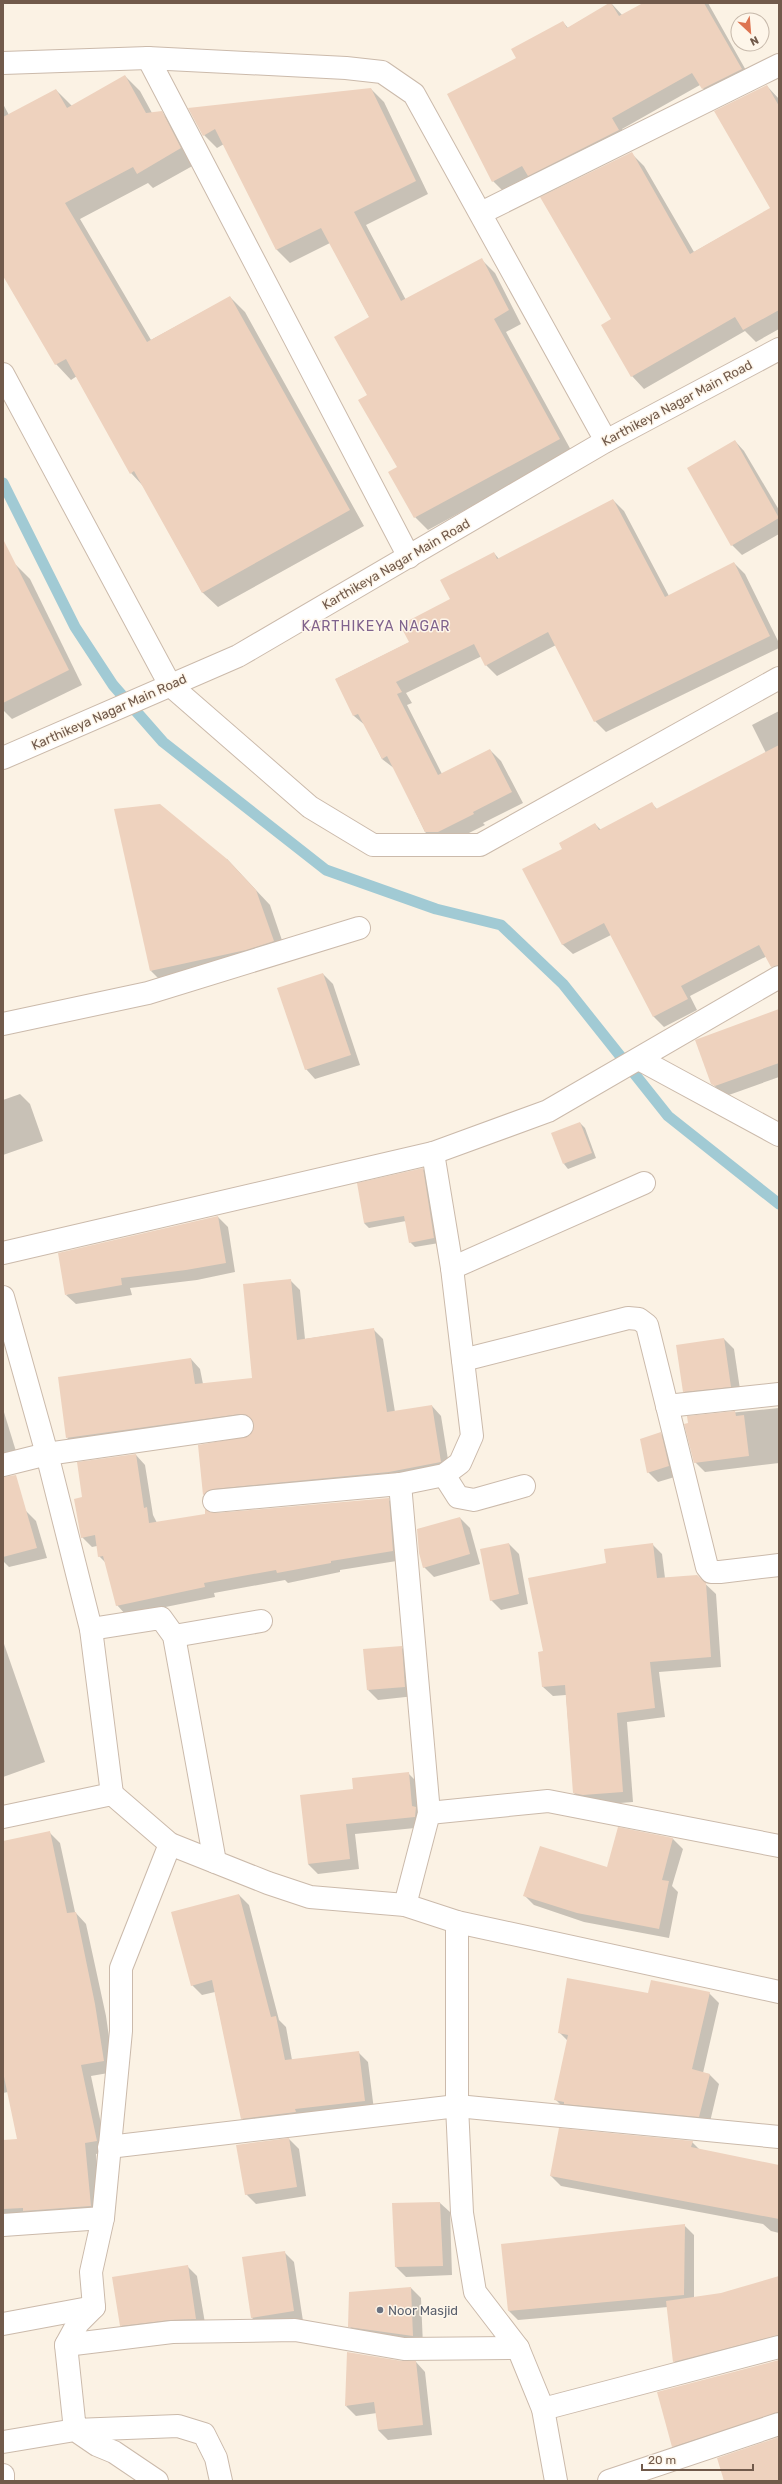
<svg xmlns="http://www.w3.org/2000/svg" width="782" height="2484" font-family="Rubik,sans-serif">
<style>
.shadow{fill:#0003}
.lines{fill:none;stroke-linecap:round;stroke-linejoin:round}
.stream{stroke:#a1cad4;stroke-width:11}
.building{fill:#eed2be}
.minor-casing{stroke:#cbbaab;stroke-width:24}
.minor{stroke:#fff;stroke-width:22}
.worship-dot{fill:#6b7280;stroke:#fef6ea;stroke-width:1.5}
.labels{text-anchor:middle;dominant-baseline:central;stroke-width:3;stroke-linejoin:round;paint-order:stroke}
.street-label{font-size:13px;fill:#715a4b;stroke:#fef6ea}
.worship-label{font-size:13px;fill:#5b616d;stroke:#fef6ea;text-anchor:start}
.neighbourhood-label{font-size:14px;letter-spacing:1px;fill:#80638d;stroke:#fef6ea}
</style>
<rect width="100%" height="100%" fill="#fbf2e4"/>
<g class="shadow">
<path d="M611 3 623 16 645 3H708L752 81 714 100 700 85 622 129 629 142 504 192 493 181 518 59 563 22 568 28Z"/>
<path d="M125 76 140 91 152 113 161 112 177 128 196 164 153 188 148 183 80 219 151 340 230 297 245 312 364 526 218 607 202 592 144 487 131 473 77 376 71 380 56 364 3 274V104L9 115 56 90 72 106Z"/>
<path d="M767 86 779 99V329L756 342 745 331 644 389 632 376 612 319 631 153 644 166 694 252 772 208Z"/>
<path d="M371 89 384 102 428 194 366 225 406 300 482 260 495 273 521 324 506 332 572 452 428 530 415 517 398 467 368 395 370 318 330 243 290 263 277 250 224 144 217 148 204 135 190 109Z"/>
<path d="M735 441 744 451 779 510V534L742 555 732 545Z"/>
<path d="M613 500 624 511 669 596 734 563 745 574 779 643V648L606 732 595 721 556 645 497 676 486 665 482 656 406 693 412 703 407 705 442 774 490 750 501 761 523 803 483 823 485 825 449 843H437L425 832 395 769 382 759 366 726 354 716 336 679 410 642 494 553 499 559Z"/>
<path d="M16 565 30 579 82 685 12 719 3 710V571Z"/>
<path d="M779 711V955H769L690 996 697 1010 664 1027 654 1017 611 935 573 954 562 944 563 849 595 824 601 830 652 804 658 810 766 753 752 725Z"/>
<path d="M227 859 270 905 287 955 165 985 151 971Z"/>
<path d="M323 974 333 984 360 1065 315 1079 306 1069Z"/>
<path d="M779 1017V1077L726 1096 722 1094 712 1083Z"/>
<path d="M20 1094 30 1104 43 1141 3 1155V1100Z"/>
<path d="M580 1123 585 1128 596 1158 568 1169 564 1164Z"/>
<path d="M423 1169 427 1174 439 1243 415 1247 410 1242 406 1221 369 1228 364 1223Z"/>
<path d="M218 1217 228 1227 235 1272 197 1280 130 1288 132 1295 76 1304 66 1295Z"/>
<path d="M290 1280 300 1290 305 1339 373 1329 383 1339 395 1412 432 1406 441 1416 450 1472 214 1504 204 1495 199 1446 250 1437 255 1425 251 1423 77 1447 67 1438 191 1359 200 1369 203 1384 253 1379Z"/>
<path d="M724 1339 734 1349 741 1396 694 1401 684 1391Z"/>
<path d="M779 1408V1463L705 1472 695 1462 688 1417Z"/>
<path d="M3 1409 19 1461 3 1466Z"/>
<path d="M660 1433 670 1443 678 1476 658 1482 648 1472Z"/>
<path d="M136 1455 145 1465 153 1515 157 1523 388 1499 398 1509 403 1560 340 1570V1572L288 1583 285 1580 214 1593 215 1597 126 1615 117 1605 106 1563 99 1556 97 1546 92 1547 82 1537 83 1498Z"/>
<path d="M26 1511 36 1521 47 1558 9 1567 3 1561V1516Z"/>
<path d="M460 1518 470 1528 480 1564 434 1577 424 1567Z"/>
<path d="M509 1544 519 1554 528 1604 501 1610 491 1600Z"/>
<path d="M652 1544 662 1554 665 1578 697 1576 716 1594 721 1667 659 1672 665 1717 627 1722 633 1802 594 1805 584 1803 574 1793 566 1695 553 1696 543 1687 544 1652 607 1563Z"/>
<path d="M3 1641 45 1762 3 1777Z"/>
<path d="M401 1647 411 1657 415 1696 378 1700 368 1690Z"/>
<path d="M408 1773 418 1783 425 1827 355 1834 359 1869 318 1874 308 1864 354 1790Z"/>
<path d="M49 1832 60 1843 75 1912 86 1924 106 2016 114 2072 91 2076 107 2152 96 2154 102 2217 3 2221V2141L18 2140 8 2092 3 2093V1842Z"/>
<path d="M673 1839 683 1849 672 1886 678 1892 669 1938 584 1922 534 1905 524 1895 608 1868Z"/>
<path d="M239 1895 249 1905 279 2020 286 2027 292 2060 358 2052 368 2062 374 2110 252 2128 242 2118 215 1992 202 1995 192 1985Z"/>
<path d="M709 1993 719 2003 703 2073 709 2074 719 2084 709 2126 565 2109 555 2099 568 2041 559 2032 649 1994Z"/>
<path d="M289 2139 299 2149 306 2196 256 2204 246 2194Z"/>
<path d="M692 2142 700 2150 779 2167V2233L771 2231 763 2224 561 2186 551 2176Z"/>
<path d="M440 2203 450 2212 452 2275 406 2277 396 2267Z"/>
<path d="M684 2225 694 2235V2298L721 2294 779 2277V2348L685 2372 674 2361 668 2307 518 2320 508 2310Z"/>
<path d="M284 2252 294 2262 303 2321 262 2327 252 2318Z"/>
<path d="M187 2266 197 2276 206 2329 131 2335 121 2325Z"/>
<path d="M411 2288 421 2298 423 2346 359 2336 349 2326Z"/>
<path d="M779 2361V2425L684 2457 673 2446Z"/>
<path d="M402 2362H416L425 2372 432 2435 388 2440 378 2430 377 2413 356 2416 346 2406Z"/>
</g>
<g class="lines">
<path class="stream" d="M3 483 75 627 113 685 163 742 326 870 436 909 501 925 563 984 668 1116 779 1204"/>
</g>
<g class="building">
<path d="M609 3H611L619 16 643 3H704L742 69 702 89 692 73 612 118 619 130 528 176 522 166 492 182 447 94 516 58 511 49 563 21 567 28Z"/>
<path d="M125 75 146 113 162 111 181 148 137 174 133 167 65 203 147 342 230 296 350 510 202 593 134 471 130 474 66 359 55 365 3 276V117L56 89 67 108Z"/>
<path d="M767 85 779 106V310L743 330 735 317 631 377 601 325 611 319 540 197 632 152 690 254 770 208 714 111Z"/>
<path d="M371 88 416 181 354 212 401 301 482 258 509 310 494 319 560 439 414 518 388 472 397 467 358 400 367 395 334 337 369 317 321 228 276 250 215 129 203 136 188 108Z"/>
<path d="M735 440 779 518 731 546 687 468Z"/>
<path d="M613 499 665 597 734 562 770 636 594 722 548 632 485 666 474 644 396 682 402 692 397 694 438 775 490 749 512 792 473 812 474 814 438 832H425L387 756 382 759 358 714 353 716 335 679 409 642 400 625 450 599 440 580 494 552 497 559Z"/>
<path d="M3 539 69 670 3 703Z"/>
<path d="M779 745V965L771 967 759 945 681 986 688 999 653 1017 604 923 562 945 522 869 562 849 559 843 595 823 599 830 652 802 656 809Z"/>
<path d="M160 804 227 859 256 890 274 941 246 950 150 971 114 809Z"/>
<path d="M323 973 351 1055 305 1070 277 988Z"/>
<path d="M779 1009V1063L715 1086 711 1084 695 1040Z"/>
<path d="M580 1122 592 1153 563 1164 551 1133Z"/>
<path d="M423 1168 434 1238 409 1243 404 1216 364 1223 357 1183Z"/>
<path d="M218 1216 226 1263 186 1270 121 1278 122 1285 65 1295 58 1253Z"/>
<path d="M291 1279 297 1340 374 1328 387 1412 432 1405 441 1462 389 1472 213 1489 203 1495 198 1445 249 1436 254 1425 247 1415 240 1414 66 1438 58 1377 191 1358 195 1384 252 1378 243 1284Z"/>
<path d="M724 1338 731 1387 683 1392 676 1345Z"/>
<path d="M735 1411 736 1416 744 1415 749 1456 694 1463 684 1424 688 1423 687 1416Z"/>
<path d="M661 1432 669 1466 647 1473 640 1439Z"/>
<path d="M136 1454 144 1508 147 1507 149 1523 205 1514V1509L215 1513 389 1498 393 1551 331 1561V1563L277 1573 276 1570 204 1583 205 1587 116 1606 103 1556 98 1557 95 1535 81 1538 74 1499 82 1497 77 1462Z"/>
<path d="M16 1475 37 1548 3 1557V1477Z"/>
<path d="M460 1517 470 1554 423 1568 419 1553 417 1529Z"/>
<path d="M509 1543 519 1594 490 1601 480 1549Z"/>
<path d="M653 1543 657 1578 697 1575 706 1583 711 1657 650 1662 655 1708 617 1713 623 1792 583 1795 573 1793 565 1685 542 1687 538 1652 543 1651 528 1578 606 1563 604 1549Z"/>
<path d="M402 1646 405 1687 367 1690 363 1649Z"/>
<path d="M409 1772 412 1806 416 1807 415 1817 346 1824 350 1859 308 1864 300 1795 353 1789 352 1778Z"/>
<path d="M618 1827 673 1838 662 1880 669 1881 659 1929 577 1913 523 1896 540 1846 607 1867Z"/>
<path d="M50 1831 67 1913 76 1912 95 2004 104 2061 81 2065 97 2141 85 2143 91 2206 23 2211V2208L3 2209V2140L17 2139 3 2072V1841Z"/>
<path d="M239 1894 271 2017 276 2016 285 2060 359 2051 365 2101 295 2109 296 2112 241 2119 212 1980 191 1986 171 1912Z"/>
<path d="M567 1978 648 1993 651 1980 710 1992 692 2069 710 2074 699 2117 564 2104V2102L554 2100 568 2035 558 2033Z"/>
<path d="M559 2128 693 2141 691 2147 779 2165V2219L550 2176Z"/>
<path d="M289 2138 297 2187 245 2195 236 2145Z"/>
<path d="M440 2202 443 2266 395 2267 392 2203Z"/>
<path d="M685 2224 684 2295 508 2311 501 2244Z"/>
<path d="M285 2251 294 2311 251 2318 242 2257Z"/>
<path d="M188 2265 196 2319 170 2320 120 2326 112 2277Z"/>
<path d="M779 2276V2335L673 2362 666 2301 721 2293Z"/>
<path d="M411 2287 413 2336 348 2327 349 2292Z"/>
<path d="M347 2352 402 2361H416L423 2425 378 2430 374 2402 345 2406Z"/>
<path d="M779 2360V2412L672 2447 657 2392Z"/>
<path d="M779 2437V2481H724L717 2458Z"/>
</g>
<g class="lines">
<defs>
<g id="minor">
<path d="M148 58 409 557"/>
<path d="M3 63 148 58 346 68 382 72 414 94 606 441"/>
<path d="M481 213 779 65"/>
<path d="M3 374 170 685 310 807 373 845H480L779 678"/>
<path d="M3 758 238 656 606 441 779 349"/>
<path d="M3 1024 148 993 359 928"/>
<path d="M639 1059 779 1135"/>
<path d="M3 1253 433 1153 548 1111 779 977"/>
<path d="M452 1268 644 1183"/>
<path d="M3 1297 47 1454 91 1629 112 1794"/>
<path d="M463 1360 628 1318 639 1319 647 1325 707 1567 711 1572H720L779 1565"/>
<path d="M667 1406 779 1394"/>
<path d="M3 1465 47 1454 242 1426"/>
<path d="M444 1475 458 1497 474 1500 524 1486"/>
<path d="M400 1484 429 1813 405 1905"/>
<path d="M214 1501 400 1484 444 1475 460 1463 472 1436 452 1268 433 1153"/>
<path d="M91 1629 161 1618 174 1636 215 1862"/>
<path d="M174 1636 261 1621"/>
<path d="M429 1813 548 1801 779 1846"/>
<path d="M3 1817 112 1794 170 1844 268 1883 310 1897 405 1905 457 1922 779 1992"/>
<path d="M170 1844 121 1968V2031L103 2218 91 2272 94 2307 78 2323 66 2345 75 2430 178 2426 204 2434 216 2458 221 2481"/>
<path d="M457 1922V2106L462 2213 475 2292 518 2348 543 2409 556 2481"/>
<path d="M109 2147 457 2106 779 2137"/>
<path d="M3 2225 103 2218"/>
<path d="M3 2324 94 2307"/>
<path d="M66 2345 172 2332 295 2330 404 2349 518 2348"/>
<path d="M543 2409 779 2347"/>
<path d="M3 2442 75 2430 97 2445 114 2452 157 2481"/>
<path d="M3 2475V2481"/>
<path d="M609 2481 779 2424"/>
</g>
</defs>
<use href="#minor" class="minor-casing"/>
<use href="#minor" class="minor"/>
</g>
<circle class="worship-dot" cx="380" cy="2310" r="4"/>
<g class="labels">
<g class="street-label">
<text transform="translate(677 403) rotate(-28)">Karthikeya Nagar Main Road</text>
<text transform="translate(396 564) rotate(-30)">Karthikeya Nagar Main Road</text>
<text transform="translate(109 712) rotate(-24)">Karthikeya Nagar Main Road</text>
</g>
<g class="worship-label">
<text x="388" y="2310">Noor Masjid</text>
</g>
<g class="neighbourhood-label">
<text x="376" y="626">KARTHIKEYA NAGAR</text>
</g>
</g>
<rect width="782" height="2484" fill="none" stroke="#715a4b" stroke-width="8"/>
<g transform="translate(750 32) rotate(154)"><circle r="19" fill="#fef6ea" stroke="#c6b8aa"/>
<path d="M0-3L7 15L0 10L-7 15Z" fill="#dd7451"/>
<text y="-6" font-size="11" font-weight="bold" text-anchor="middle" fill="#715a4b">N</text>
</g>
<path d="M642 2464v6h111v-6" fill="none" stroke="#715a4b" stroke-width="2"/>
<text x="648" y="2464" font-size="12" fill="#715a4b" stroke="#fef6ea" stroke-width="3" paint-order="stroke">20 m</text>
</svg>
